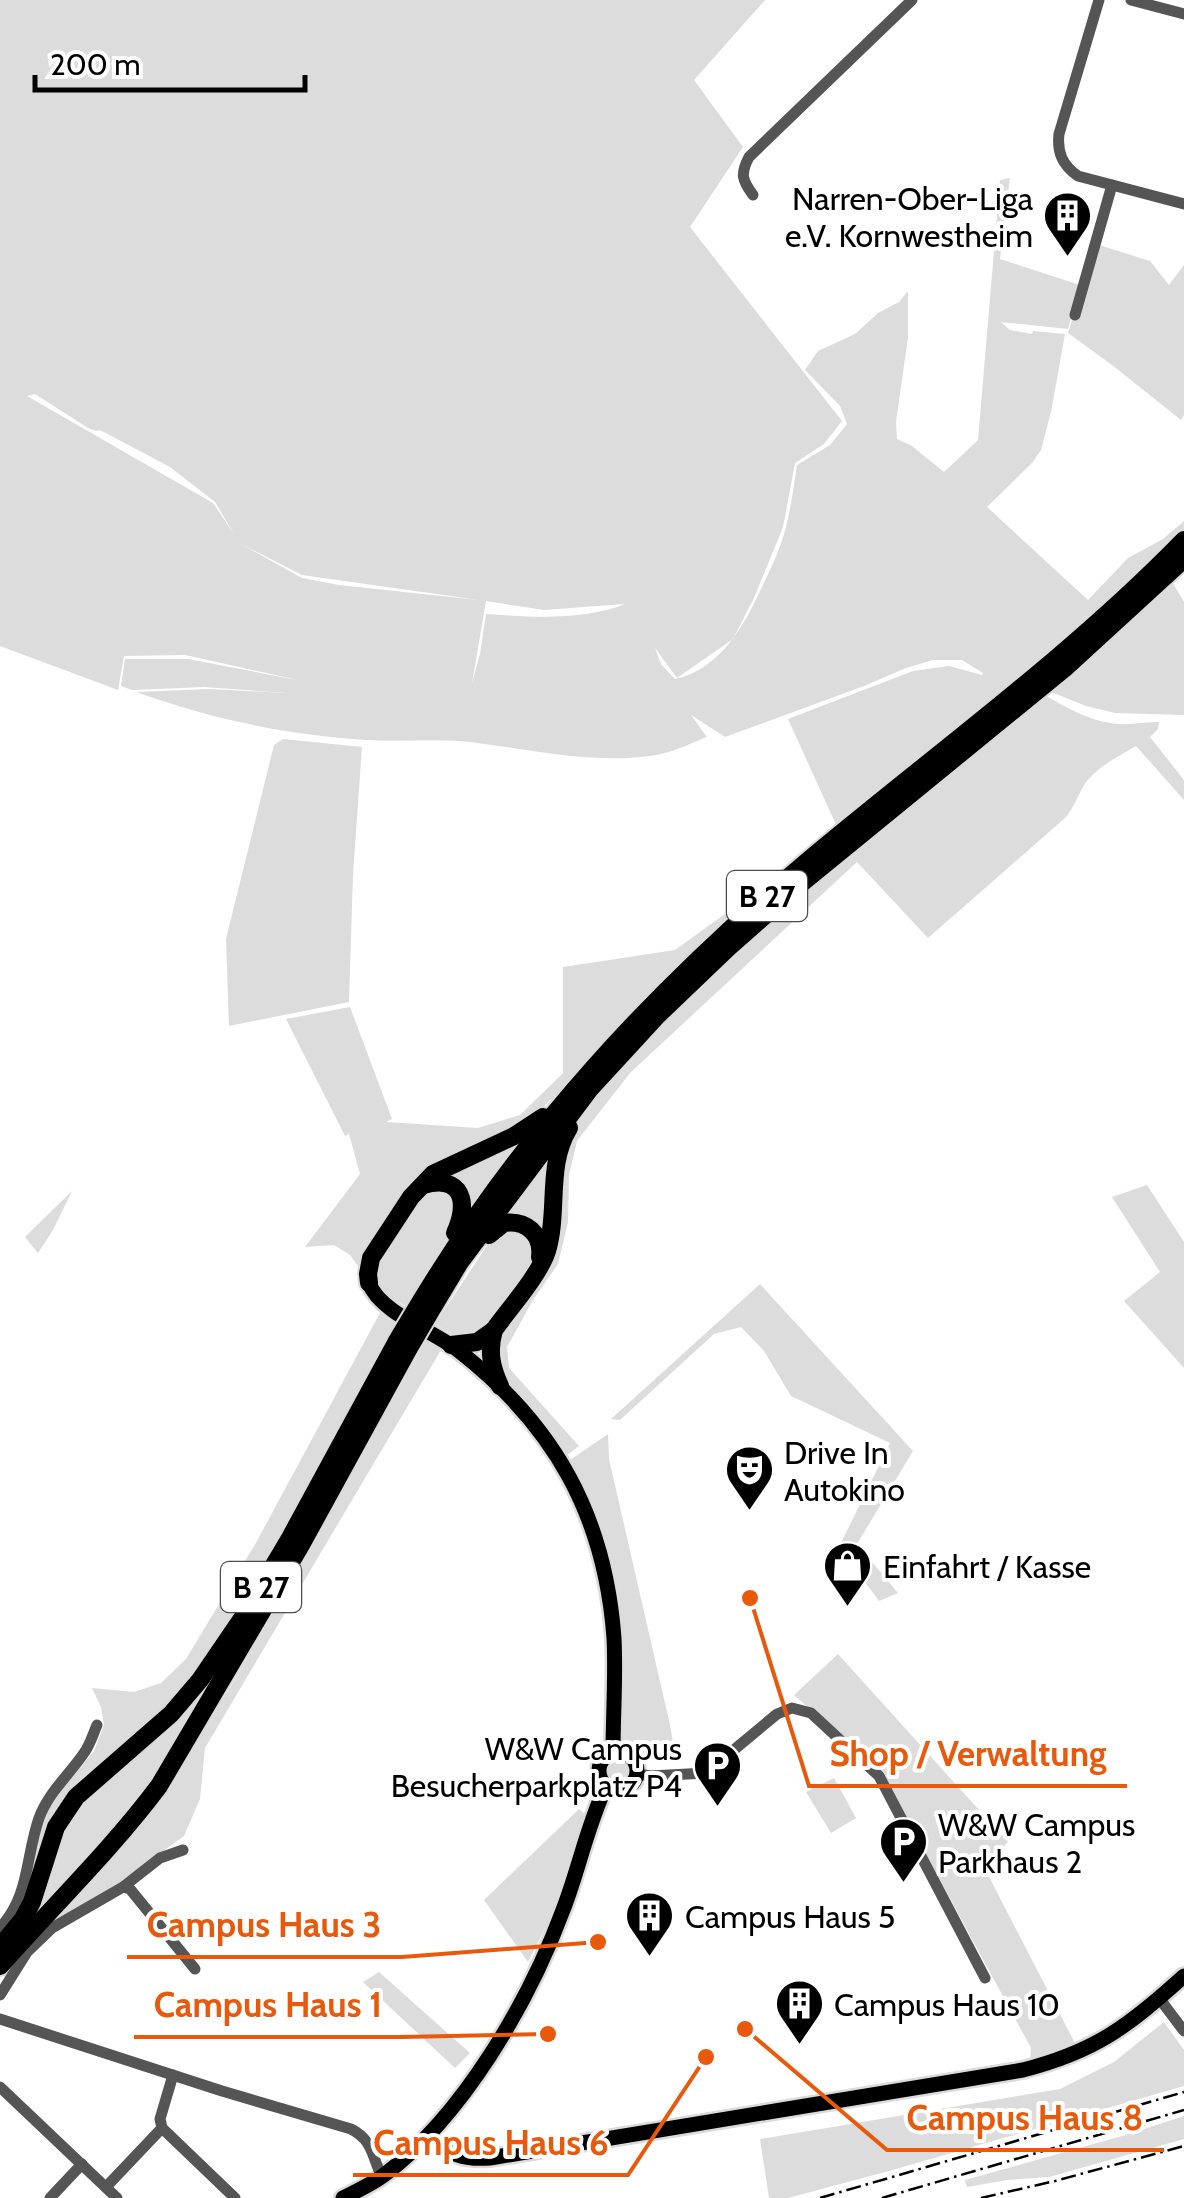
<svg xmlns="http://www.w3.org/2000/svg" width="1184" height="2198" font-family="Cabin,sans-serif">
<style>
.green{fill:#dcdcdc;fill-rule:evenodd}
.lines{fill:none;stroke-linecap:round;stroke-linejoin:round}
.major-casing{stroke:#dbdbdb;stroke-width:20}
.highway-casing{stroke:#dbdbdb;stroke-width:22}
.minor{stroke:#555;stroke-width:11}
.major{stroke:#000;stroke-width:15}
.highway{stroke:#000;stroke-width:18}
.rail{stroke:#000;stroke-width:2.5;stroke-dasharray:15 5 2.5 5;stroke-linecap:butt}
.highway-bridge-casing{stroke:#dbdbdb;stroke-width:22;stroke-linecap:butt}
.highway-bridge{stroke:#000;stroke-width:18}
.labels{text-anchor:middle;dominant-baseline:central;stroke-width:8;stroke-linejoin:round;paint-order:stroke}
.shield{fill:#fff;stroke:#4c4c4c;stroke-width:2.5}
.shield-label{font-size:30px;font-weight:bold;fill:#000}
.poi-label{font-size:32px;fill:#000;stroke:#fff;text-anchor:start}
.leader{fill:none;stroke:#e8590c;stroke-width:4}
.callout-dot{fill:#e8590c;stroke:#fff;stroke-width:4}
.callout-label{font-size:35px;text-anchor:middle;font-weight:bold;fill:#e8590c;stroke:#fff;stroke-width:8;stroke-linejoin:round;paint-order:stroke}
</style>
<rect width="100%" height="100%" fill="#fff"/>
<g class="green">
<path d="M0 0H765L694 80 743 147 690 227 842 421 824 444 795 463 783 527 754 598 733 639 677 678 655 648 661 664 675 679C721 669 745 624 763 585 772 566 781 547 786 527 791 507 794 485 797 465L830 445 847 424 840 406 805 370 818 351 855 334 878 313 899 302 908 291V337L896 422 897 439 912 446 944 472 978 440 1000 180 1010 178 1000 259 1080 285 1068 329 1001 322 1010 330 1032 334 1033 331 1065 334 1051 412 1041 450 1032 463 987 507 1088 600 1128 558 1163 539 1184 521V540L1112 609 838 829 788 719 913 671 949 666 982 675 983 673 962 660H933L906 668 864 686 725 737 691 715 707 737C691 743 674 752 656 755 590 766 524 747 459 741 428 739 397 742 367 740 286 735 212 719 136 692L209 689 286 693 204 687 132 690 121 686 125 659H188L302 681 185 655 124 656 118 690 0 646ZM35 394 88 428 96 431 100 430 170 467 215 502 234 534 213 503 27 396ZM239 543 302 575 479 600 339 585 302 578ZM486 601 544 610 625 604C582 621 532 617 486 614L480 654 472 683Z"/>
<path d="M1096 244 1150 261 1169 285 1184 265V415L1181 420 1112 365 1068 333Z"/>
<path d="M1170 578 1184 602V715L1115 713 1086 706 1049 691Z"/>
<path d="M1037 691C1063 705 1088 722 1119 724 1131 725 1145 722 1159 722L1158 729 1150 737 1184 780V800L1136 746C1119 756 1099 766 1087 781 1078 793 1075 807 1065 818L928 938 857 862 630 1073 577 1141 569 1175 568 1222 558 1264 533 1300 507 1347 509 1368 579 1446 561 1460 523 1410 490 1356 491 1340 538 1268 565 1134 658 1015Z"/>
<path d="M283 739 362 747 353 874 349 1002 229 1026 226 939 274 745Z"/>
<path d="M729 911 732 915 661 982 557 1095 525 1122 439 1164 363 1273 350 1255 334 1245 305 1247 360 1174 349 1134 345 1136 286 1019 350 1007 392 1119 386 1122 478 1128 520 1115 563 1073V967L675 950Z"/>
<path d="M558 1138 545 1236C534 1221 526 1214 507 1216L513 1198Z"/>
<path d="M519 1139 513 1156 473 1211C469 1191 461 1181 444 1172Z"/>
<path d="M1147 1185 1184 1242V1368L1124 1301 1160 1272 1112 1197Z"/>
<path d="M449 1188 459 1219 445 1250 409 1308 387 1296 373 1276 378 1256 424 1191Z"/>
<path d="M72 1191 53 1230 38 1253 25 1237Z"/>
<path d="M513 1226 529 1233 536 1249 531 1268 478 1334 457 1337 435 1324 492 1238Z"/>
<path d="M760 1284 913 1451 857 1544 898 1593 879 1601 839 1547 890 1443 791 1396 764 1351 741 1327 714 1334 620 1420 611 1419Z"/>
<path d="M381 1311 402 1323 257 1586 176 1699 71 1794 26 1904 41 1821 63 1788 94 1751 104 1725 101 1707 92 1688 134 1692 161 1683 186 1659 257 1541Z"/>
<path d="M426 1340 441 1350 205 1748 200 1799 184 1836 119 1883 45 1928 111 1859 160 1799 234 1681Z"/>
<path d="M608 1434 609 1459 670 1725 676 1760H638L617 1745 610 1571 570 1460Z"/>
<path d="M243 1635 181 1739 128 1818 25 1928 49 1879 62 1828 83 1800 186 1710Z"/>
<path d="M838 1654 1008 1842 984 1867 1080 2053 1030 2062 1031 2048 882 1773 794 1695Z"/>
<circle cx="617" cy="1771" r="13"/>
<path d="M834 1778 856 1818 831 1833 806 1792Z"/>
<path d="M579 1809 585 1814 562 1896 528 1962 484 1900Z"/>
<path d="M379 1972 470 2053 455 2068 363 1982Z"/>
<path d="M1164 2022 1184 2050V2086L889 2171 788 2198H769L760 2139 1060 2089 1114 2062Z"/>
<path d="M1184 2116V2139L1049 2177 1007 2180 967 2187 965 2180 1129 2134Z"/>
</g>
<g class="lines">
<defs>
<g id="major">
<path d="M369 1283C380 1313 434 1331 459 1351 555 1426 605 1516 614 1638 616 1676 613 1715 613 1753"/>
<circle cx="618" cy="1771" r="19"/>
<path d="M429 2135C447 2154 463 2160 490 2158L1023 2070C1097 2051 1128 2026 1184 1976"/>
<path d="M343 2198C357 2191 372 2184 384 2175 463 2116 529 2002 563 1910 579 1869 587 1826 606 1786"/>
</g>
<g id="highway">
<path d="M423 1185C463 1174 469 1203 455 1233"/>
<path d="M489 1235 504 1223C526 1220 543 1234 540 1257"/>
<path d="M369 1283 368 1274 371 1258 411 1197 433 1174 514 1136 543 1117"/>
<path d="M421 1301C523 1132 653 992 804 864 931 757 1067 660 1184 540"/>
<path d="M433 1307 460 1262 589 1090 658 1015 728 948 803 882 1065 668 1184 559"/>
<path d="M451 1345 477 1342 494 1330"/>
<path d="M500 1386C491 1366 488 1351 494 1330 509 1309 540 1274 547 1251 559 1211 546 1165 569 1128"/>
<path d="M0 1947 23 1919 32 1902 56 1827 76 1797 171 1714 200 1680 243 1617 290 1538 397 1341"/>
<path d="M0 1966C53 1906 111 1850 159 1786L301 1545 409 1348"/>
</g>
</defs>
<use href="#major" class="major-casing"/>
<use href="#highway" class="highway-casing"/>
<g class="minor">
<path d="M1099 0 1059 134C1057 152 1062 165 1078 176L1184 204"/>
<path d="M1131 0 1184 14"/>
<path d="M753 195C742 180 740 174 749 157L912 0"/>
<path d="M1075 315 1112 185"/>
<path d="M637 1774 651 1776 706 1773 777 1714 792 1708 811 1713 879 1776 985 1978"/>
<path d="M123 1887 130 1889 195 1969"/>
<path d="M0 1928C30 1895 25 1859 39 1818 48 1793 69 1775 84 1753 90 1745 93 1734 97 1725"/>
<path d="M0 1995 27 1952 52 1928 123 1887 160 1858 183 1850"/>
<path d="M1159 1998 1184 2031"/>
<path d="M0 2019 222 2091 351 2129C373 2140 372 2157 382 2177"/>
<path d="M0 2087 117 2198"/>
<path d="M162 2128 235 2198"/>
<path d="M106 2187 162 2128 160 2119 173 2075"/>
<path d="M50 2198 82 2164"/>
</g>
<use href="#major" class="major"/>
<use href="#highway" class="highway"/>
<g class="rail">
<path d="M820 2198 1184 2092"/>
<path d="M882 2198 1184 2110"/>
<path d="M981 2198 1055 2181 1184 2146"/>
</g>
<defs>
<g id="highway-bridge">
<path d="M397 1341 421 1301"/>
<path d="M409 1348 433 1307"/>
</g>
</defs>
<use href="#highway-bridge" class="highway-bridge-casing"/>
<use href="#highway-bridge" class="highway-bridge"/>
</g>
<defs>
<symbol id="building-pin" viewBox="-11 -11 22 30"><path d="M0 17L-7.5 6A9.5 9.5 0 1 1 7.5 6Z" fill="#000" stroke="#fff"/><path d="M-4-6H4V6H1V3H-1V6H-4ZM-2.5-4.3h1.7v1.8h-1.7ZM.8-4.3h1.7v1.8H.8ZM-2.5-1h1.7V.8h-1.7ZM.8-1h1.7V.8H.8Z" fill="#fff"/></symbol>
<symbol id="theatre-pin" viewBox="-11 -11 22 30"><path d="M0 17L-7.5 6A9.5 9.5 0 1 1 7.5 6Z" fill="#000" stroke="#fff"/><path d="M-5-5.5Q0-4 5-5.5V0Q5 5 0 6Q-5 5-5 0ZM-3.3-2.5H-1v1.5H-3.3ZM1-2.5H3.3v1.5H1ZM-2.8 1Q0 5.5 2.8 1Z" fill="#fff"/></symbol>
<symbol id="shop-pin" viewBox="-11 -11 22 30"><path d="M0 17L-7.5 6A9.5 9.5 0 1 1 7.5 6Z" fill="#000" stroke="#fff"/><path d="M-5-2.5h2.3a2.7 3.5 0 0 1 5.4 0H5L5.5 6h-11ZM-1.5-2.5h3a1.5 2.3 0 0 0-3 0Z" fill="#fff"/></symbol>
<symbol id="parking-pin" viewBox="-11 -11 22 30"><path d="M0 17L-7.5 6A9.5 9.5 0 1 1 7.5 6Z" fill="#000" stroke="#fff"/><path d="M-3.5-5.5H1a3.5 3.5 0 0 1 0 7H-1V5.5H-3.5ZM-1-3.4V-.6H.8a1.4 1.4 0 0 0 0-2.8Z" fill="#fff"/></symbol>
</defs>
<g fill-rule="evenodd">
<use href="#building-pin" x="1040" y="188" width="55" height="75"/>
<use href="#theatre-pin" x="722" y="1442" width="55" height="75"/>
<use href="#shop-pin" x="820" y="1538" width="55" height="75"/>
<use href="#parking-pin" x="690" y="1738" width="55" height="75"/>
<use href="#parking-pin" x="876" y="1814" width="55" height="75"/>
<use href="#building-pin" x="622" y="1888" width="55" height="75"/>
<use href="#building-pin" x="772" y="1976" width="55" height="75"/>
</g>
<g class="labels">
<g class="shield">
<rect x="727" y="871" width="80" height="50" rx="8"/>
<rect x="221" y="1562" width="80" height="50" rx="8"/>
</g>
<g class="shield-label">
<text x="767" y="896">B 27</text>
<text x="261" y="1587">B 27</text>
</g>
<g class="poi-label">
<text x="1033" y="198" text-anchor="end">Narren-Ober-Liga<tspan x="1033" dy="37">e.V. Kornwestheim</tspan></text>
<text x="784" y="1452">Drive In<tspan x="784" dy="37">Autokino</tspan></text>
<text x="883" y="1566">Einfahrt / Kasse</text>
<text x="682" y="1748" text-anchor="end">W&amp;W Campus<tspan x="682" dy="37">Besucherparkplatz P4</tspan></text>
<text x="938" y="1824">W&amp;W Campus<tspan x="938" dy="37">Parkhaus 2</tspan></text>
<text x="685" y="1916">Campus Haus 5</text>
<text x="834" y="2004">Campus Haus 10</text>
</g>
</g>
<path class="leader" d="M750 1598L809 1786H1127M598 1942L402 1957H127M548 2034L402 2037H134M745 2029L887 2150H1164M706 2057L628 2175H353"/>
<g class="callout-dot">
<circle cx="750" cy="1598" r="10"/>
<circle cx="598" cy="1942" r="10"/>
<circle cx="548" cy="2034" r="10"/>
<circle cx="745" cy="2029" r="10"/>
<circle cx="706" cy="2057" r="10"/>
</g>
<g class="callout-label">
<text x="968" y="1766">Shop / Verwaltung</text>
<text x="264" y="1937">Campus Haus 3</text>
<text x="268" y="2017">Campus Haus 1</text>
<text x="1025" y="2130">Campus Haus 8</text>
<text x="491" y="2155">Campus Haus 6</text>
</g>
<path d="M35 75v15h270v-15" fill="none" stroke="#000000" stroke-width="5"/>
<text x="50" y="75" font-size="30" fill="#000000" stroke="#ffffff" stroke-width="8" paint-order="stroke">200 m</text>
</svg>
